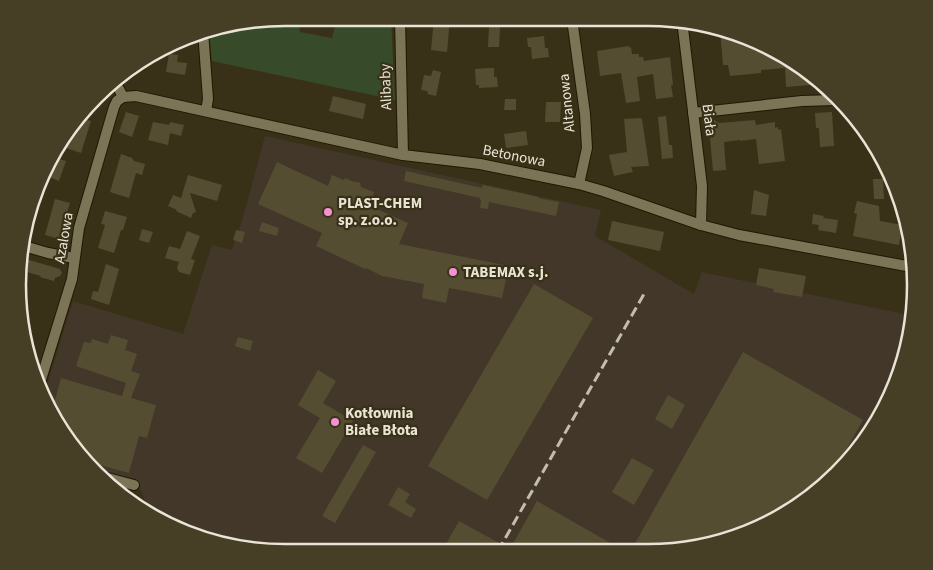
<svg xmlns="http://www.w3.org/2000/svg" width="933" height="570" font-family="'Source Sans 3',sans-serif">
<style>
.industrial{fill:#423728}
.green{fill:#374b2a}
.building{fill:#554d32}
.lines{fill:none;stroke-linecap:round;stroke-linejoin:round}
.minor-casing{stroke:#201901;stroke-width:12}
.minor{stroke:#7b7457;stroke-width:10}
.rail{stroke:#c3beac;stroke-width:3;stroke-dasharray:10 5;stroke-linecap:butt}
.poi-dot{fill:#f591d2;stroke:#383117;stroke-width:2}
.labels{text-anchor:middle;dominant-baseline:central;stroke-width:4.5;stroke-linejoin:round;paint-order:stroke}
.street-label{font-size:15px;fill:#e9e4d5;stroke:#383117}
.poi-label{font-size:15px;font-weight:bold;fill:#e9e4d5;stroke:#383117;text-anchor:start}
.rim{fill:none;stroke:#e9e4d5;stroke-width:2.5}
</style>
<rect width="100%" height="100%" fill="#383117"/>
<path class="industrial" d="M265 136 601 210 595 236 694 294 702 272 909 315 906 354 860 448 781 517 718 543 666 552 250 550 183 532 149 513 138 482 97 470 63 434 44 395 73 301 183 334 212 245 232 250 244 214Z"/>
<path class="green" d="M285 18H299L300 32 332 38 337 18H391L395 100 212 61 209 30Z"/>
<g class="building">
<path d="M434 18H450L447 52 431 50Z"/>
<path d="M489 26 500 27 499 47H488Z"/>
<path d="M720 30 750 38 762 45 763 52 773 51 811 73 821 84 786 87 785 68 761 70V73L730 76 728 65H723Z"/>
<path d="M544 36 545 48H548L549 57 532 59 531 47H528L527 38Z"/>
<path d="M629 46V48L631 47 632 54H639V57H643L644 61 670 57 673 85H671L673 97 656 99 653 74 637 77 640 101 626 103 621 73 600 76 597 51Z"/>
<path d="M169 54 178 55 177 62 187 63 185 75 166 72Z"/>
<path d="M488 68H494V77H497L498 87 479 88V85H476L475 69Z"/>
<path d="M433 70 441 72 436 96 428 94 427 91 421 90 424 75 431 76Z"/>
<path d="M333 96 366 104 363 119 329 111Z"/>
<path d="M505 99H516V110H504Z"/>
<path d="M546 102H561L560 122H545Z"/>
<path d="M126 112 139 116 132 137 119 132Z"/>
<path d="M832 112 834 146 820 147 819 128H816L815 113Z"/>
<path d="M666 116 669 145H672L673 158 662 159 658 117Z"/>
<path d="M80 118 91 121 81 153 66 148 68 142 65 141 69 129Z"/>
<path d="M641 118V119H642L649 166 631 167 633 172 614 176 609 155 627 152 624 119Z"/>
<path d="M713 119 719 123 755 120 756 125 775 122V128L778 127V130L781 129 785 161 759 164 756 139 740 141V140L724 142 726 170 713 171 710 138 714 137Z"/>
<path d="M153 122 169 125 170 122 184 125 181 136 170 133 168 145 148 140Z"/>
<path d="M526 131 528 145 506 148 504 134Z"/>
<path d="M121 154 132 158 134 161 145 164 142 175 136 173 129 198 110 192Z"/>
<path d="M56 158 66 161 59 181 44 175 51 161 54 162Z"/>
<path d="M277 162 328 186 332 175 344 180 345 178 354 182H357L360 183 361 187 374 192 373 195 374 196 370 206 408 223 399 244 509 266 502 298 449 288 446 303 422 298 424 284 382 276 366 268 365 269 316 246 322 233 258 204Z"/>
<path d="M406 171 482 188 483 185 539 197 538 198 559 202 556 216 489 202 488 209 480 208 481 201 480 200V198L404 181Z"/>
<path d="M188 175 222 185 217 201 190 193 196 212 193 213 191 218 176 211 177 210 168 206 173 195 181 198Z"/>
<path d="M873 179H883L884 199H874Z"/>
<path d="M754 190 769 195 766 216 751 214Z"/>
<path d="M55 199 70 203 59 239 45 235Z"/>
<path d="M857 201 879 206 880 221 902 225 899 245 853 236 857 214 854 213Z"/>
<path d="M105 211 127 217 123 230H121L114 253 98 248 105 225 101 224Z"/>
<path d="M813 214 824 216 823 218 838 220 836 233 818 230 819 225 812 224Z"/>
<path d="M612 221 664 232 660 251 608 240Z"/>
<path d="M262 222 279 228 277 236 259 231Z"/>
<path d="M142 229 153 232 149 243 139 240Z"/>
<path d="M236 230 245 232 242 243 233 240Z"/>
<path d="M187 231 200 236 191 259 195 260 190 275 179 272 177 268 179 262 165 258 169 246 180 249Z"/>
<path d="M22 258 60 269 62 273 60 276 55 278 54 281 40 277 41 276 20 270Z"/>
<path d="M106 264 119 269 109 305 91 299 93 291 98 292Z"/>
<path d="M759 268 806 276 802 297 773 292 774 289 756 285Z"/>
<path d="M534 284 593 318 487 500 428 466Z"/>
<path d="M111 335 128 340 125 350 137 354 131 371 140 374 131 398 156 405 147 438 139 436 129 473 89 462 63 434 52 411 61 378 122 396 126 383 76 366 84 342 91 343 92 339 108 344Z"/>
<path d="M238 337 253 341 250 351 235 346Z"/>
<path d="M743 352 863 420 834 471 782 517 718 543 666 552H630Z"/>
<path d="M318 370 336 381 323 403 353 421 322 473 296 458 320 418 298 405Z"/>
<path d="M668 395 685 405 672 429 655 419Z"/>
<path d="M363 445 376 452 335 523 322 516Z"/>
<path d="M632 458 654 470 634 505 612 492Z"/>
<path d="M398 487 410 494 405 502 416 509 411 518 388 505Z"/>
<path d="M537 501 626 552 442 551 459 521 510 549Z"/>
</g>
<g class="lines">
<defs>
<g id="minor">
<path d="M400 18 403 155"/>
<path d="M572 19 585 114 587 148 579 184"/>
<path d="M682 20 702 186 701 225"/>
<path d="M203 31 208 99 206 111"/>
<path d="M113 82 119 89 123 97"/>
<path d="M123 97 136 96 403 155 480 164 579 184 603 191 701 225 739 235 912 267"/>
<path d="M693 113 802 101 835 100"/>
<path d="M24 246 48 253 74 258"/>
<path d="M39 386 72 279 79 228 114 107 117 101 123 97"/>
<path d="M104 477 134 485"/>
</g>
</defs>
<use href="#minor" class="minor-casing"/>
<use href="#minor" class="minor"/>
<path class="rail" d="M498 551 644 294"/>
</g>
<g class="poi-dot">
<circle cx="328" cy="212" r="5"/>
<circle cx="453" cy="272" r="5"/>
<circle cx="335" cy="422" r="5"/>
</g>
<g class="labels">
<g class="street-label">
<text transform="translate(386 87) rotate(-92)">Alibaby</text>
<text transform="translate(567 103) rotate(-96)">Altanowa</text>
<text transform="translate(709 120) rotate(83)">Biała</text>
<text transform="translate(514 156) rotate(11)">Betonowa</text>
<text transform="translate(64 238) rotate(-80)">Azalowa</text>
</g>
<g class="poi-label">
<text x="338" y="203">PLAST-CHEM<tspan x="338" dy="17">sp. z.o.o.</tspan></text>
<text x="463" y="272">TABEMAX s.j.</text>
<text x="345" y="413">Kotłownia<tspan x="345" dy="17">Białe Błota</tspan></text>
</g>
</g>
<path d="M0 0H933V570H0ZM285 26H648A259 259 0 0 1 907 285V285A259 259 0 0 1 648 544H285A259 259 0 0 1 26 285V285A259 259 0 0 1 285 26Z" fill="#463f26" fill-rule="evenodd"/>
<path class="rim" d="M285 26H648A259 259 0 0 1 907 285V285A259 259 0 0 1 648 544H285A259 259 0 0 1 26 285V285A259 259 0 0 1 285 26Z"/>
</svg>
